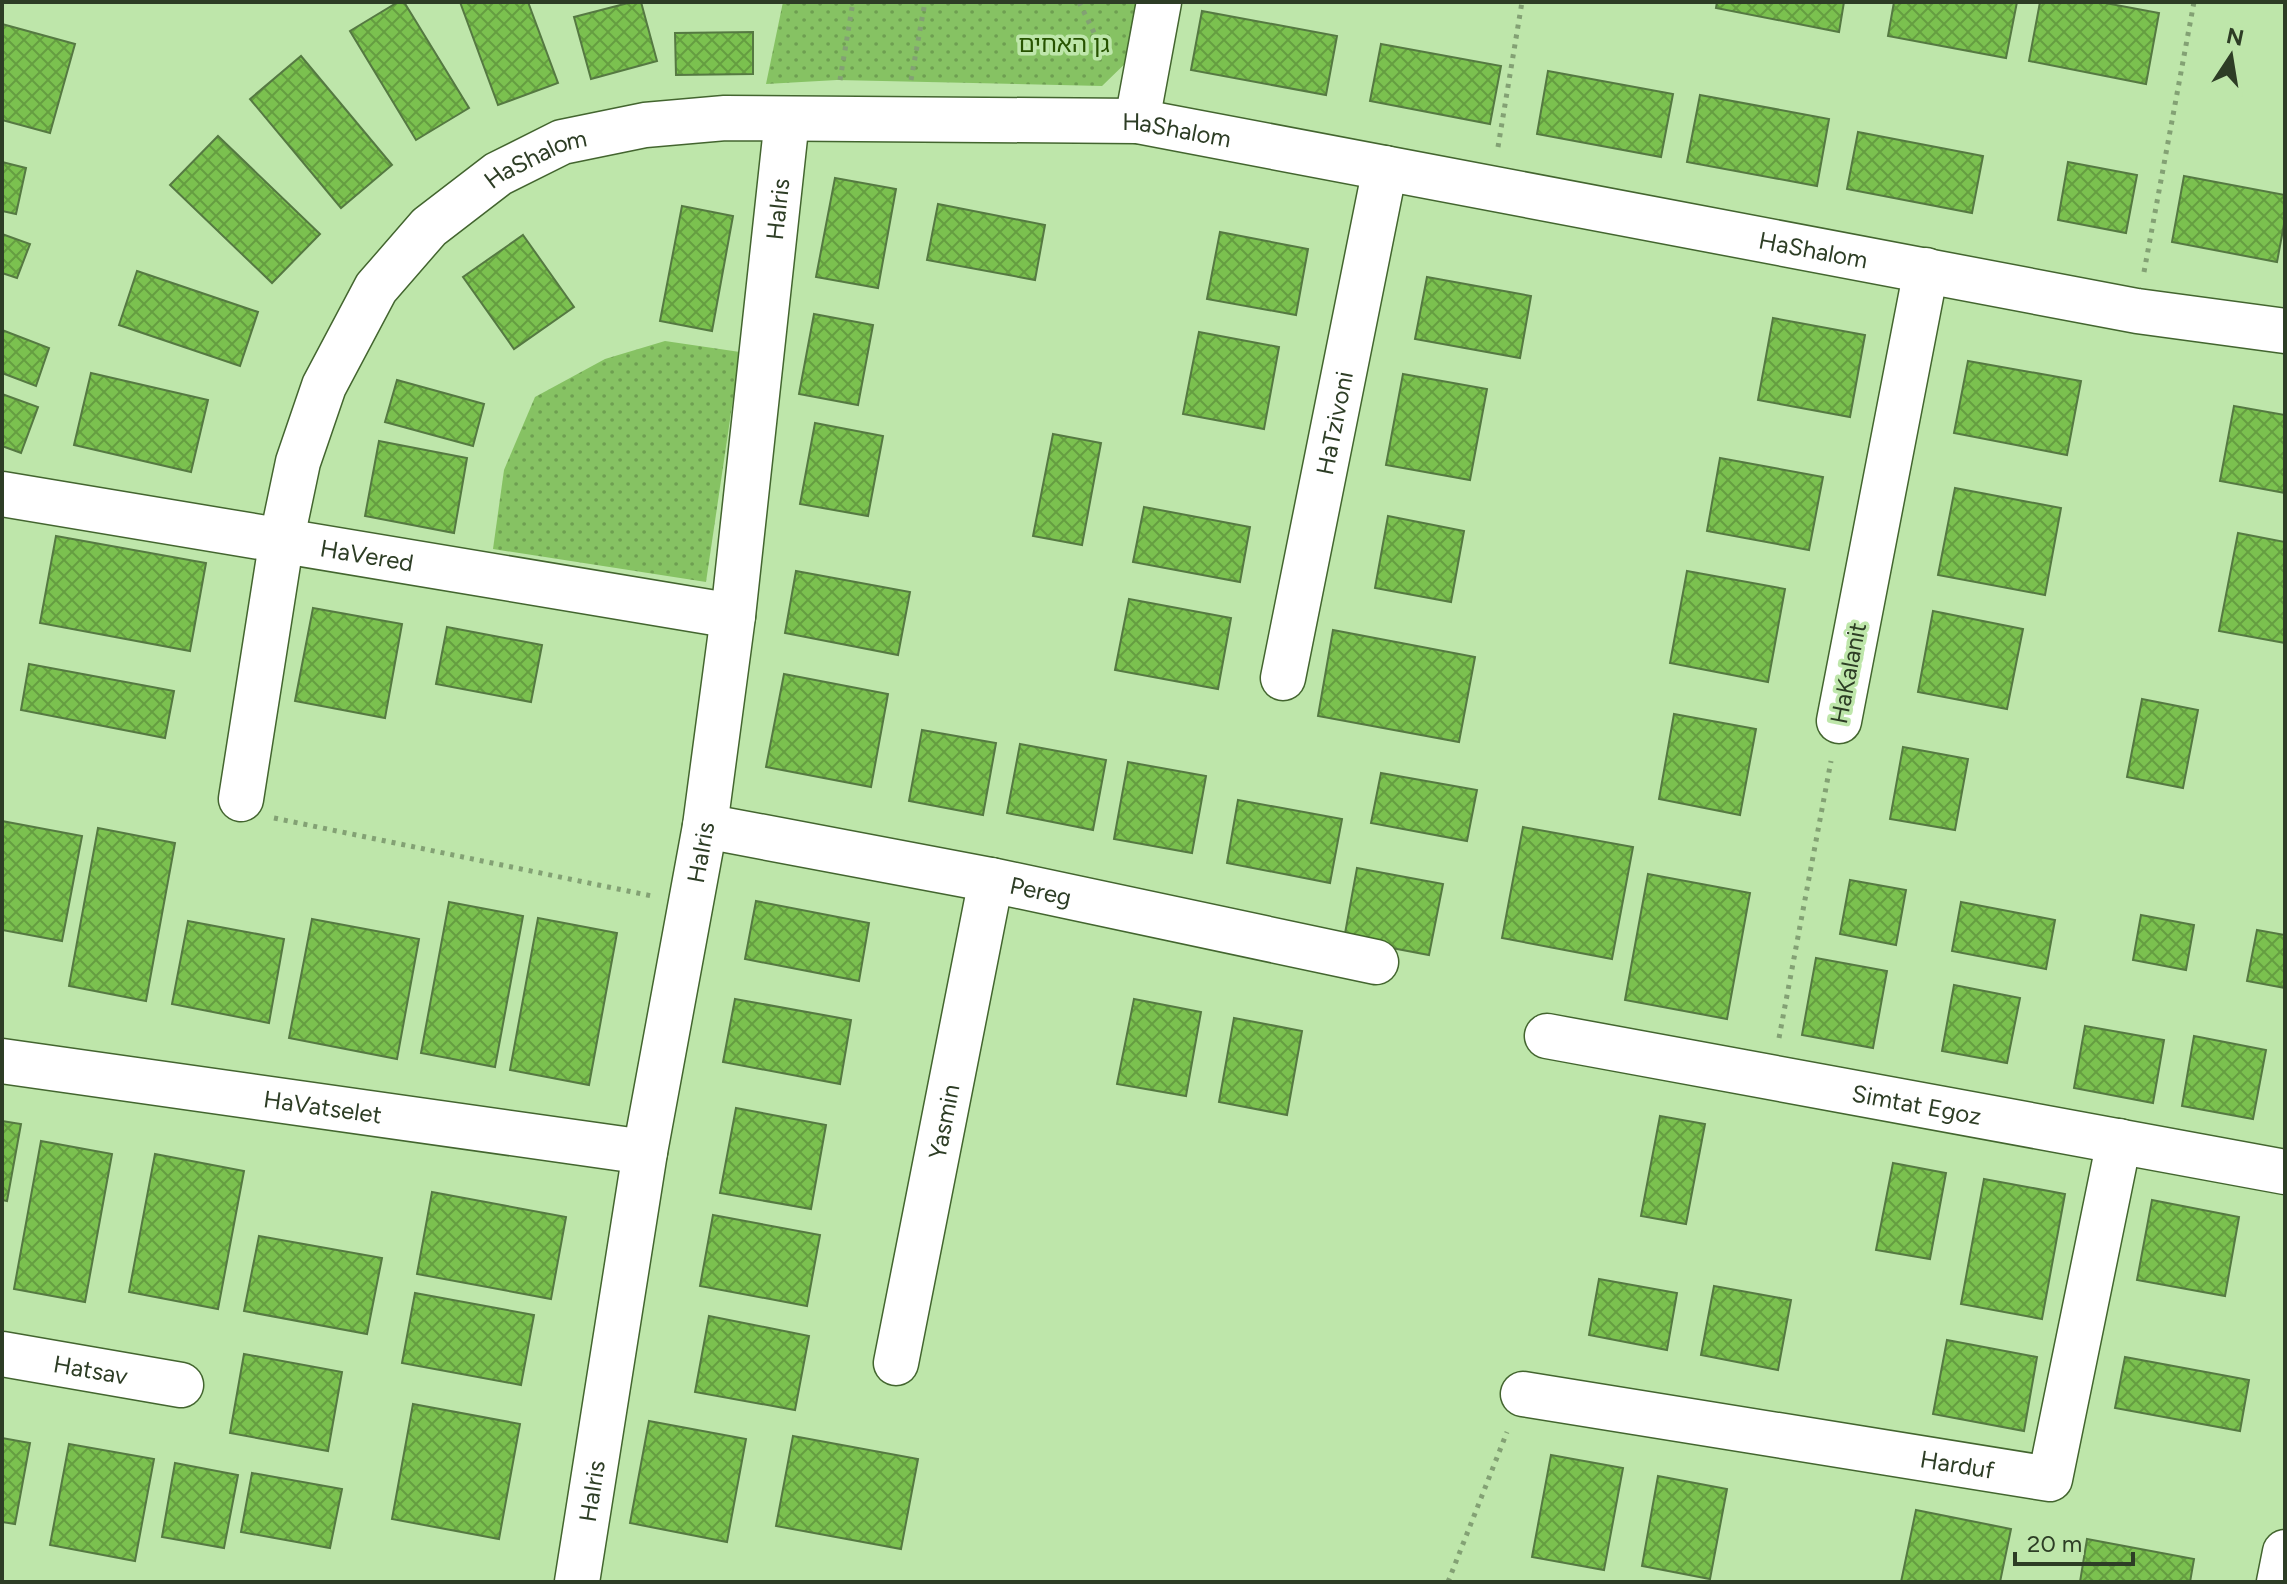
<svg xmlns="http://www.w3.org/2000/svg" width="2287" height="1584" font-family="Figtree,'Noto Sans Hebrew',sans-serif">
<style>
.park{fill:url(#park-dots)}
.building{fill:url(#building-cross-hatch);stroke:#557942;stroke-width:2}
.lines{fill:none;stroke-linecap:round;stroke-linejoin:round}
.minor-casing{stroke:#43652f;stroke-width:47}
.path{stroke:#83a174;stroke-width:5;stroke-dasharray:4 6;stroke-linecap:butt}
.minor{stroke:#fff;stroke-width:44}
.labels{text-anchor:middle;dominant-baseline:central;stroke-width:7;stroke-linejoin:round;paint-order:stroke}
.park-label{font-size:24px;fill:#275300;stroke:#bee6aa}
.street-label{font-size:24px;fill:#2d3d25;stroke:#bee6aa}
</style>
<defs>
<pattern id="park-dots" width="8" height="8" patternUnits="userSpaceOnUse" patternTransform="scale(2)"><rect width="8" height="8" fill="#86c263"/><path d="M2 2h.1M6 6h.1" fill="none" stroke="#6e9f51" stroke-width="1.8" stroke-linecap="round"/></pattern>
<pattern id="building-cross-hatch" width="8" height="8" patternUnits="userSpaceOnUse" patternTransform="scale(2)"><rect width="8" height="8" fill="#7bc14f"/><path d="M0 0l8 8M0 8l8-8" fill="none" stroke="#659e41"/></pattern>
</defs>
<rect width="100%" height="100%" fill="#bee6aa"/>
<g class="park">
<path d="M783 2H1142L1134 55 1102 86 837 80 766 84Z"/>
<path d="M665 341 740 352 706 582 493 549 504 470 535 397 605 359Z"/>
</g>
<g class="building">
<path d="M398 2H404L469 108 416 140 350 31Z"/>
<path d="M460 2H528L558 83 498 105Z"/>
<path d="M632 2H641L657 61 591 79 574 17Z"/>
<path d="M1717 2H1844L1839 32 1716 8Z"/>
<path d="M1894 2H2017L2006 58 1888 36Z"/>
<path d="M2040 2H2100L2159 13 2146 84 2029 61Z"/>
<path d="M1202 11 1337 36 1326 95 1191 70Z"/>
<path d="M2 24 75 44 50 133 2 120Z"/>
<path d="M753 32V74L676 75 675 33Z"/>
<path d="M1381 44 1501 66 1490 124 1370 101Z"/>
<path d="M301 56 392 165 341 208 250 99Z"/>
<path d="M1548 71 1673 94 1661 157 1537 134Z"/>
<path d="M1700 95 1829 119 1817 186 1687 162Z"/>
<path d="M1858 132 1983 156 1972 213 1847 189Z"/>
<path d="M218 136 320 234 272 283 170 185Z"/>
<path d="M2 162 26 168 16 214 2 211Z"/>
<path d="M2068 162 2137 175 2126 233 2058 220Z"/>
<path d="M2184 176 2285 195V219L2277 262 2172 242Z"/>
<path d="M835 178 896 189 878 288 816 277Z"/>
<path d="M938 204 1045 225 1035 280 927 260Z"/>
<path d="M682 206 733 216 712 331 660 321Z"/>
<path d="M1220 232 1308 249 1296 315 1207 299Z"/>
<path d="M2 234 30 244 17 278 2 273Z"/>
<path d="M523 235 574 307 514 349 463 277Z"/>
<path d="M137 271 258 312 240 366 119 325Z"/>
<path d="M1427 277 1531 296 1520 358 1415 339Z"/>
<path d="M814 314 873 325 858 405 799 394Z"/>
<path d="M1773 318 1865 335 1850 417 1758 400Z"/>
<path d="M2 330 49 348 36 386 2 373Z"/>
<path d="M1199 332 1279 347 1264 429 1183 414Z"/>
<path d="M1968 361 2081 381 2067 455 1954 433Z"/>
<path d="M91 373 208 400 191 472 74 445Z"/>
<path d="M1403 374 1487 389 1470 480 1386 465Z"/>
<path d="M397 380 484 404 473 446 385 422Z"/>
<path d="M2 394 38 407 21 453 2 446Z"/>
<path d="M2234 406 2285 415V493L2220 481Z"/>
<path d="M815 423 883 436 868 516 800 504Z"/>
<path d="M1053 434 1101 443 1082 545 1033 536Z"/>
<path d="M379 441 467 458 454 533 365 516Z"/>
<path d="M1720 458 1823 477 1809 550 1707 531Z"/>
<path d="M1955 488 2061 508 2045 595 1938 575Z"/>
<path d="M1144 507 1250 527 1240 582 1133 562Z"/>
<path d="M1388 516 1464 531 1451 602 1375 588Z"/>
<path d="M2238 533 2285 542V643L2219 631Z"/>
<path d="M56 536 206 563 190 651 40 623Z"/>
<path d="M796 571 910 592 898 655 785 633Z"/>
<path d="M1687 571 1785 589 1768 682 1670 663Z"/>
<path d="M1129 599 1231 618 1218 689 1115 670Z"/>
<path d="M313 608 402 624 385 718 295 701Z"/>
<path d="M1933 611 2023 629 2007 709 1918 692Z"/>
<path d="M447 627 542 645 531 702 436 684Z"/>
<path d="M1333 630 1475 657 1459 742 1318 716Z"/>
<path d="M29 664 174 691 165 738 21 710Z"/>
<path d="M784 674 888 694 871 787 766 767Z"/>
<path d="M2142 699 2198 710 2183 788 2127 777Z"/>
<path d="M1674 714 1756 729 1740 815 1659 799Z"/>
<path d="M922 730 996 743 983 815 909 801Z"/>
<path d="M1020 744 1106 760 1093 830 1007 813Z"/>
<path d="M1903 747 1968 759 1955 830 1890 819Z"/>
<path d="M1128 762 1206 776 1192 853 1114 839Z"/>
<path d="M1381 773 1477 790 1467 841 1371 823Z"/>
<path d="M1238 800 1342 819 1330 883 1227 863Z"/>
<path d="M2 821 82 836 62 941 2 930Z"/>
<path d="M1523 827 1633 847 1612 959 1502 938Z"/>
<path d="M98 828 175 843 146 1001 69 986Z"/>
<path d="M1357 868 1443 884 1429 955 1344 939Z"/>
<path d="M1648 874 1750 893 1727 1019 1625 1000Z"/>
<path d="M1850 880 1906 890 1896 945 1840 934Z"/>
<path d="M756 901 869 923 859 981 745 959Z"/>
<path d="M449 902 523 916 495 1067 421 1053Z"/>
<path d="M1961 902 2055 920 2046 969 1952 951Z"/>
<path d="M2141 915 2194 925 2186 970 2133 960Z"/>
<path d="M538 918 617 933 589 1085 510 1070Z"/>
<path d="M312 919 419 939 397 1059 289 1038Z"/>
<path d="M188 921 284 939 269 1023 172 1004Z"/>
<path d="M2257 930 2285 935V988L2247 981Z"/>
<path d="M1816 958 1887 971 1873 1048 1802 1035Z"/>
<path d="M1954 985 2020 998 2007 1063 1942 1051Z"/>
<path d="M735 999 851 1020 840 1084 723 1062Z"/>
<path d="M1134 999 1201 1012 1186 1096 1117 1084Z"/>
<path d="M1234 1018 1302 1031 1287 1115 1219 1102Z"/>
<path d="M2085 1026 2164 1040 2153 1103 2074 1088Z"/>
<path d="M2194 1036 2266 1050 2253 1119 2182 1106Z"/>
<path d="M736 1108 826 1125 811 1209 720 1193Z"/>
<path d="M1660 1116 1705 1124 1686 1224 1641 1216Z"/>
<path d="M2 1121 21 1124 7 1201 2 1200Z"/>
<path d="M41 1141 112 1154 85 1302 14 1289Z"/>
<path d="M155 1154 244 1171 218 1309 129 1292Z"/>
<path d="M1893 1163 1946 1173 1930 1259 1876 1250Z"/>
<path d="M1984 1179 2065 1194 2042 1319 1961 1304Z"/>
<path d="M432 1192 566 1217 551 1299 417 1274Z"/>
<path d="M2152 1200 2239 1217 2225 1296 2137 1280Z"/>
<path d="M713 1215 820 1235 807 1306 700 1286Z"/>
<path d="M259 1236 382 1258 367 1334 244 1311Z"/>
<path d="M1599 1279 1677 1293 1667 1350 1589 1335Z"/>
<path d="M1714 1286 1791 1300 1778 1370 1701 1355Z"/>
<path d="M415 1293 534 1315 521 1385 402 1363Z"/>
<path d="M709 1316 809 1336 795 1410 695 1392Z"/>
<path d="M1947 1340 2037 1357 2024 1431 1933 1414Z"/>
<path d="M244 1354 342 1372 328 1451 230 1433Z"/>
<path d="M2125 1357 2249 1380 2240 1431 2115 1408Z"/>
<path d="M413 1404 520 1424 499 1539 392 1519Z"/>
<path d="M649 1421 746 1439 727 1542 630 1523Z"/>
<path d="M793 1436 918 1459 901 1549 776 1526Z"/>
<path d="M2 1438 30 1443 15 1524 2 1522Z"/>
<path d="M69 1444 154 1459 135 1561 50 1545Z"/>
<path d="M1551 1455 1623 1468 1604 1570 1532 1557Z"/>
<path d="M175 1463 238 1475 224 1548 162 1537Z"/>
<path d="M252 1473 342 1489 330 1548 241 1532Z"/>
<path d="M1658 1476 1727 1489 1710 1579 1642 1566Z"/>
<path d="M1916 1510 2011 1529 2000 1582H1901Z"/>
<path d="M2087 1539 2194 1559 2190 1582H2080Z"/>
</g>
<g class="lines">
<defs>
<g id="minor">
<path d="M1137 121 1159 2"/>
<path id="s1" d="M2 494 733 616"/>
<path id="s2" d="M1283 678 1385 168"/>
<path d="M1839 721 1926 270"/>
<path id="s3" d="M241 799 282 538 298 462 324 386 376 288 429 227 498 174 562 142 645 125 725 118 1137 121 2137 311 2285 331"/>
<path id="s4" d="M705 826 991 880 1376 962"/>
<path id="s5" d="M1547 1036 2285 1172"/>
<path id="s6" d="M2 1061 645 1152"/>
<path id="s7" d="M2 1354 181 1385"/>
<path id="s8" d="M896 1363 991 880"/>
<path id="s9" d="M1523 1394 2050 1479 2119 1141"/>
<path id="s10" d="M577 1582 645 1152 705 826 733 616 787 119"/>
<path d="M2279 1582 2285 1552"/>
</g>
</defs>
<use href="#minor" class="minor-casing"/>
<g class="path">
<path d="M1079 2 1105 55"/>
<path d="M840 80 853 2"/>
<path d="M911 80 925 2"/>
<path d="M1498 147 1522 2"/>
<path d="M2144 272 2194 2"/>
<path d="M274 818 652 896"/>
<path d="M1779 1038 1831 761"/>
<path d="M1448 1582 1507 1432"/>
</g>
<use href="#minor" class="minor"/>
</g>
<g class="labels">
<g class="park-label">
<text x="1064" y="43">גן האחים</text>
</g>
<g class="street-label">
<text stroke="none"><textPath href="#s3" startOffset="1390">HaShalom</textPath></text>
<text stroke="none"><textPath href="#s3" startOffset="742">HaShalom</textPath></text>
<text stroke="none"><textPath href="#s10" startOffset="1388">HaIris</textPath></text>
<text stroke="none"><textPath href="#s3" startOffset="2038">HaShalom</textPath></text>
<text stroke="none"><textPath href="#s2" startOffset="260">HaTzivoni</textPath></text>
<text stroke="none"><textPath href="#s1" startOffset="370">HaVered</textPath></text>
<text transform="translate(1848 673) rotate(-79)">HaKalanit</text>
<text stroke="none"><textPath href="#s10" startOffset="740">HaIris</textPath></text>
<text stroke="none"><textPath href="#s4" startOffset="342">Pereg</textPath></text>
<text stroke="none"><textPath href="#s5" startOffset="376">Simtat Egoz</textPath></text>
<text stroke="none"><textPath href="#s6" startOffset="324">HaVatselet</textPath></text>
<text stroke="none"><textPath href="#s8" startOffset="246">Yasmin</textPath></text>
<text stroke="none"><textPath href="#s7" startOffset="90">Hatsav</textPath></text>
<text stroke="none"><textPath href="#s9" startOffset="440">Harduf</textPath></text>
<text stroke="none"><textPath href="#s10" startOffset="92">HaIris</textPath></text>
</g>
</g>
<rect width="2287" height="1584" fill="none" stroke="#2d3d25" stroke-width="8"/>
<g transform="translate(2231 56) rotate(12)" stroke="#bee6aa" stroke-width="6" paint-order="stroke">
<path d="M0-6L14 30L0 20L-14 30Z" fill="#2d3d25"/>
<text y="-12" font-size="22" font-weight="bold" text-anchor="middle" fill="#2d3d25">N</text>
</g>
<path d="M2015 1552v12h118v-12" fill="none" stroke="#2d3d25" stroke-width="4"/>
<text x="2027" y="1552" font-size="24" fill="#2d3d25" stroke="#bee6aa" stroke-width="6" paint-order="stroke">20 m</text>
</svg>
